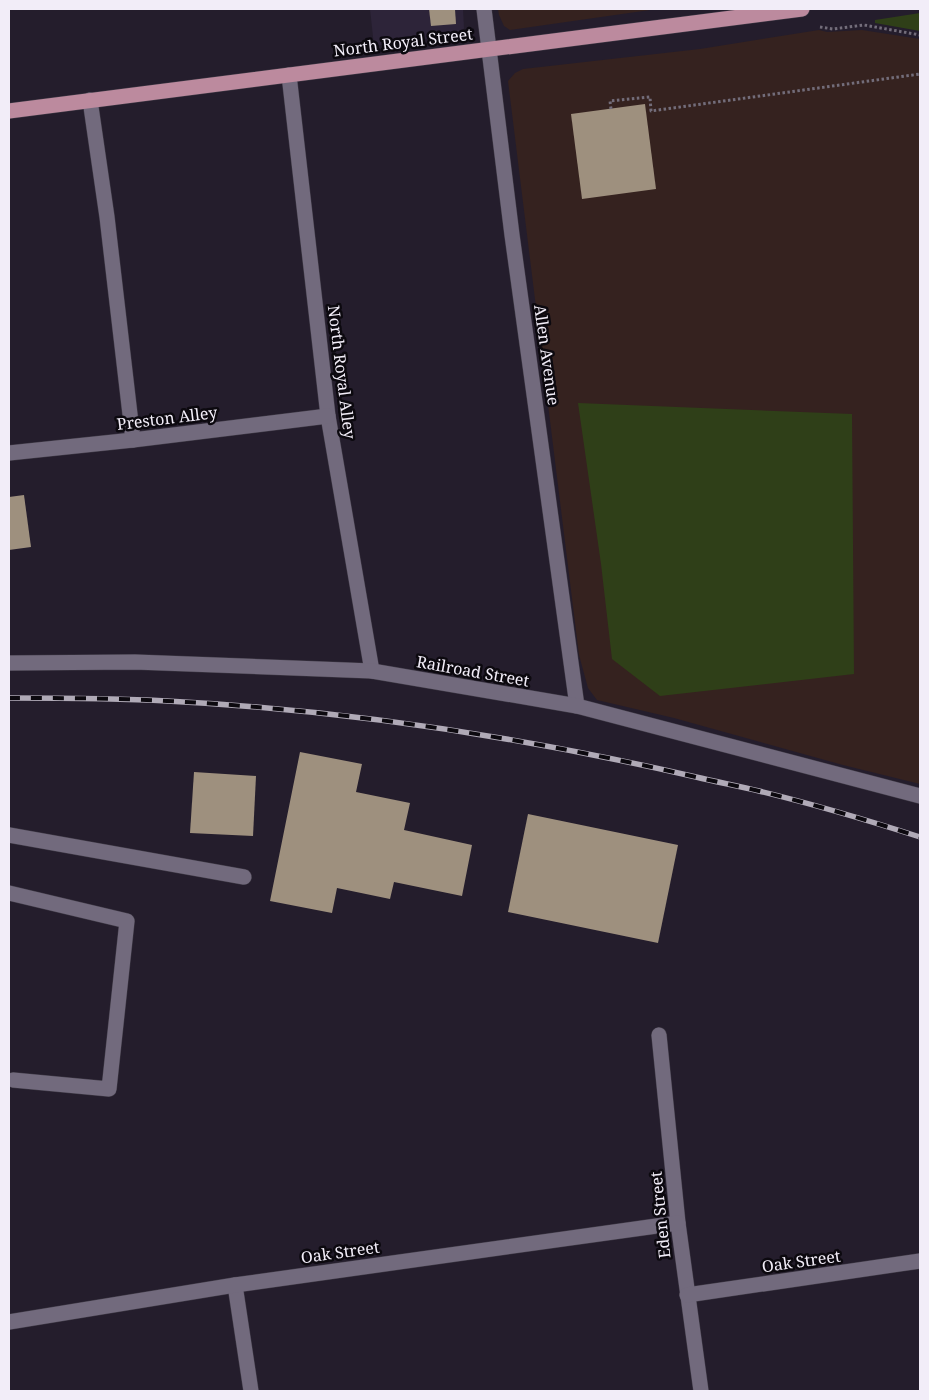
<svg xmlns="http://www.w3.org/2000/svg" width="929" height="1400" font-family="'Noto Serif',serif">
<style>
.built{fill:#2d2439}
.education{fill:#35221f}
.green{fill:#2f3f18}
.building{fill:#9e907e}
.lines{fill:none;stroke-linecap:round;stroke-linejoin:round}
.minor-casing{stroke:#3f3a46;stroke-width:16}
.major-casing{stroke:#3f3a46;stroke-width:16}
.path{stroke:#736d7a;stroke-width:3;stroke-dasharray:2.5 2.5;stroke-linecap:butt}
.minor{stroke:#726a7d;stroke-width:15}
.major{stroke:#bc8a9e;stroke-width:15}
.rail-casing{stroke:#b0aab7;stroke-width:5.5}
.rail{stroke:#0c090f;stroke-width:4;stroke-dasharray:11;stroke-linecap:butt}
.labels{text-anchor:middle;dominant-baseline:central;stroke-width:5;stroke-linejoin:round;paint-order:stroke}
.street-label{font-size:16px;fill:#f2edf8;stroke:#0c090f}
</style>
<rect width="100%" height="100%" fill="#241d2c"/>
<path class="built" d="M370 9H463L464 28 461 34 374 46Z"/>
<g class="education">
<path d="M498 9H657L510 30 504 26 499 15Z"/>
<path d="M819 30 827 32 862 30 920 39V784L843 765 674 718 597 700 588 688 579 655 508 81 515 73 523 69 700 49Z"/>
</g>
<g class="green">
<path d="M920 13V31L875 23V20Z"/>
<path d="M578 403 852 414 854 674 660 696 612 659 601 564Z"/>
</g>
<g class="building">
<path d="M429 9H455L456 24 431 26Z"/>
<path d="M645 104 656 189 582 199 571 114Z"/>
<path d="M24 495 31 547 9 550V497Z"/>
<path d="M300 752 362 764 356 792 410 803 404 830 472 845 462 896 394 882 390 899 337 888 332 913 270 901Z"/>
<path d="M194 772 256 776 253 836 190 833Z"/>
<path d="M528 814 678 845 658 943 508 912Z"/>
</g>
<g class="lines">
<defs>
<g id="minor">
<path d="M484 9 512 235 577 706"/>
<path d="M289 75 328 416 372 671"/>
<path d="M90 100 107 217 133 440"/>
<path d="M9 453 133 440 328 416"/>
<path d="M9 663 135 662 372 671 577 706 920 796"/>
<path d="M9 835 244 877"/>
<path d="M9 893 127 921 109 1089 13 1080"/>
<path d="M659 1035 678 1223 701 1391"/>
<path d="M235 1285 251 1391"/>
<path d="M687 1295 920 1261"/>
<path d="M9 1322 235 1285 678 1223"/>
</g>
<path id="major" d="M9 111 802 9"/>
</defs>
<use href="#minor" class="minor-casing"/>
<use href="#major" class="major-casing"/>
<g class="path">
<path d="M820 27 833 29 864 25 920 35"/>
<path d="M611 109 610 101 650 97 651 111 920 74"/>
</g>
<use href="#minor" class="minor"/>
<use href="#major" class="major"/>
<defs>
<path id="rail" d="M9 698C61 698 114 698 167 701 345 710 522 737 696 777 717 782 738 786 759 791 813 804 867 820 920 837"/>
</defs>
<use href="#rail" class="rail-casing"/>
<use href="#rail" class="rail"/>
</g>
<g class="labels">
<g class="street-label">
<text transform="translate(403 42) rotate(-7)">North Royal Street</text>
<text transform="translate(547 355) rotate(82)">Allen Avenue</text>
<text transform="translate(342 372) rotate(83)">North Royal Alley</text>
<text transform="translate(167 418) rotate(-7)">Preston Alley</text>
<text transform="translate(473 671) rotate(10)">Railroad Street</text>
<text transform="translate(660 1215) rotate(-96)">Eden Street</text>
<text transform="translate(340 1252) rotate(-8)">Oak Street</text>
<text transform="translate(801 1261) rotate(-8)">Oak Street</text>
</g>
</g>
<rect width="929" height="1400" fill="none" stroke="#f2edf8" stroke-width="20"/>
</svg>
